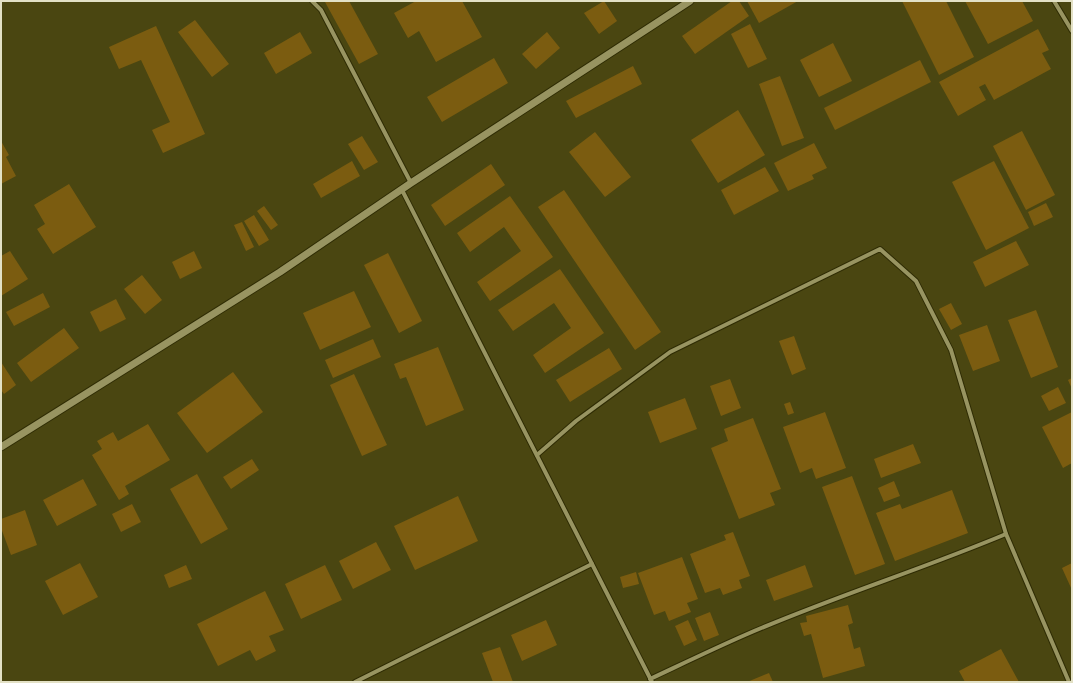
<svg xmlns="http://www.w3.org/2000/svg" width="1073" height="683" font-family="'Times New Roman',serif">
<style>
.building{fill:#7b5c10}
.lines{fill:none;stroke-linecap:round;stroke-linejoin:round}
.minor-casing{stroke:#2f2c04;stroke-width:6}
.tertiary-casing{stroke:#2f2c04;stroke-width:9}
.minor{stroke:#989461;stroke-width:4}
.tertiary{stroke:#989461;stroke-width:7}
</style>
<rect width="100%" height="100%" fill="#4a4611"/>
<g class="building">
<path d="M328 1H349L378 54 359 64 325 2Z"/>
<path d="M416 1H462L482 37 436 62 419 31 408 38 394 13Z"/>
<path d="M604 1 617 21 599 34 584 13Z"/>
<path d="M732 1H739L749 16 695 54 682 36Z"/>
<path d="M747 1H798L759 23Z"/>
<path d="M902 1H946L974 57 939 75Z"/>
<path d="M965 1H1022L1033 21 988 44Z"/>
<path d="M195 20 229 64 212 77 178 32Z"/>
<path d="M750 24 767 59 748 68 731 34Z"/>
<path d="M156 26 205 134 163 153 152 130 170 122 141 60 119 69 109 47Z"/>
<path d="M1038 29 1049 50 1042 53 1051 69 994 100 985 84 979 87 986 100 958 116 939 82Z"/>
<path d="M300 32 312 53 276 74 264 53Z"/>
<path d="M547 32 560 48 536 69 522 54Z"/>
<path d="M833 43 852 81 819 97 800 60Z"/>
<path d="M494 58 508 83 442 122 427 97Z"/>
<path d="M920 60 931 82 835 130 824 108Z"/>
<path d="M633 66 642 84 576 118 566 101Z"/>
<path d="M780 76 804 138 782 146 759 84Z"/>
<path d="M738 110 765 155 718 183 691 140Z"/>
<path d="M1022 131 1055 195 1026 210 993 146Z"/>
<path d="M595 132 631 177 605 197 569 152Z"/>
<path d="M362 136 378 162 364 170 348 144Z"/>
<path d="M1 141 9 155 6 157 16 176 1 184Z"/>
<path d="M814 143 827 168 812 175 814 179 788 191 774 163Z"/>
<path d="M352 161 360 176 321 198 313 184Z"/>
<path d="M994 161 1029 228 986 250 952 182Z"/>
<path d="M491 164 505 185 445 226 431 205Z"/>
<path d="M765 167 779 191 734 215 721 190Z"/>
<path d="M69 184 96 227 53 254 37 229 45 224 34 205Z"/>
<path d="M564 190 661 332 635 350 538 207Z"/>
<path d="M510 196 553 257 490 301 477 282 521 251 504 227 470 252 457 233Z"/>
<path d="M1046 203 1053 217 1034 226 1028 212Z"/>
<path d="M264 206 278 225 271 230 257 211Z"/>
<path d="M254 215 269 240 259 246 244 221Z"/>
<path d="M242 222 254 247 246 251 234 225Z"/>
<path d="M1016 241 1029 265 985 287 973 262Z"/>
<path d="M10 251 28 279 1 296V256Z"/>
<path d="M194 251 202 268 180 279 172 262Z"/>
<path d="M388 253 422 321 399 333 364 265Z"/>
<path d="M560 269 604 333 545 373 533 355 571 328 554 303 513 331 498 310Z"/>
<path d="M142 275 162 300 145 314 124 289Z"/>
<path d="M354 291 371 327 320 350 303 313Z"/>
<path d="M43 293 50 307 14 326 6 312Z"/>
<path d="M116 299 126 319 100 332 90 312Z"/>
<path d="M951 303 962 324 951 330 939 309Z"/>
<path d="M1036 310 1058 367 1031 378 1008 320Z"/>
<path d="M987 325 1000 361 973 371 959 335Z"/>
<path d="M64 328 79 348 31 382 17 363Z"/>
<path d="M794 336 806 369 792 375 779 341Z"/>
<path d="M373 339 381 357 333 378 325 360Z"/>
<path d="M438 347 464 410 426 426 406 377 400 379 394 364Z"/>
<path d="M609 348 622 369 570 402 556 380Z"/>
<path d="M1 362 16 385 4 394 1 390Z"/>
<path d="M233 372 263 412 207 453 177 413Z"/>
<path d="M354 374 387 445 362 456 330 385Z"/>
<path d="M1072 378V389L1068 380Z"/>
<path d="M730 379 741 408 721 416 710 386Z"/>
<path d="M1058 387 1066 403 1049 411 1041 396Z"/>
<path d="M685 398 697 429 660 443 648 412Z"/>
<path d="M790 402 794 413 788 415 784 404Z"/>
<path d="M825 412 846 468 816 479 812 468 800 473 783 427Z"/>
<path d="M1072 412V463L1063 468 1042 427Z"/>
<path d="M753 418 781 489 770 493 775 505 739 519 711 448 728 441 724 429Z"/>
<path d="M148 424 170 460 125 486 129 494 119 500 92 455 102 449 97 441 113 432 118 441Z"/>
<path d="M913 444 921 463 881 478 874 459Z"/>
<path d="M252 459 259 470 231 489 223 477Z"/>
<path d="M197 474 228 529 201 544 170 489Z"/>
<path d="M852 476 885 564 855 575 822 487Z"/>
<path d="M83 479 97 505 57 526 43 500Z"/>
<path d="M894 481 900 496 884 502 878 488Z"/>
<path d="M952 490 968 533 895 561 876 513 900 504 902 509Z"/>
<path d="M458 496 478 541 415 570 394 526Z"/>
<path d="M132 504 141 522 121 532 112 514Z"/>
<path d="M25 510 37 545 11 555 1 528V519Z"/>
<path d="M733 532 750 576 739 580 742 588 723 595 720 588 705 593 690 554 726 540 724 535Z"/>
<path d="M376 542 391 570 353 589 339 561Z"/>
<path d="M682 557 698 599 687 603 691 612 669 621 665 611 654 615 638 573Z"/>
<path d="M80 563 98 597 63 615 45 581Z"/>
<path d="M1072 563V590L1062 568Z"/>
<path d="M186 565 192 579 169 588 164 575Z"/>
<path d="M325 565 342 600 301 619 285 584Z"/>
<path d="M805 565 813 587 774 601 766 580Z"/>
<path d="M636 572 639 584 623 588 620 577Z"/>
<path d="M265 591 284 630 269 636 276 651 256 661 250 650 218 666 197 624Z"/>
<path d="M848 605 853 623 848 625 854 649 860 647 865 666 823 678 811 634 804 636 800 623 807 622 806 616Z"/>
<path d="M710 612 719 635 704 641 695 618Z"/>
<path d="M546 620 557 645 522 661 511 635Z"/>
<path d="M688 620 697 640 684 646 675 626Z"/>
<path d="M500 647 513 682H493L482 653Z"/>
<path d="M1001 649 1019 682H965L959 671Z"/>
<path d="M769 673 773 682H747Z"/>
</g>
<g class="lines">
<defs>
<g id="minor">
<path d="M312 1 321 10 411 183"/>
<path d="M1054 1 1072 31"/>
<path d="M402 190 652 682"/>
<path d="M537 455 576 421 670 352 880 249 916 281 951 350 1006 534 1069 682"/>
<path d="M650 679C682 664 713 649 745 635 830 598 920 570 1006 534"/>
<path d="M355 682 592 564"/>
</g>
<path id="tertiary" d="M1 447 280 272 411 183 690 1"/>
</defs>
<use href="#minor" class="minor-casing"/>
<use href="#tertiary" class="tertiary-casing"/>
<use href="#minor" class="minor"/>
<use href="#tertiary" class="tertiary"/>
</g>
<rect width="1073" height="683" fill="none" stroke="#e3e1c6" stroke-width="4"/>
</svg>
